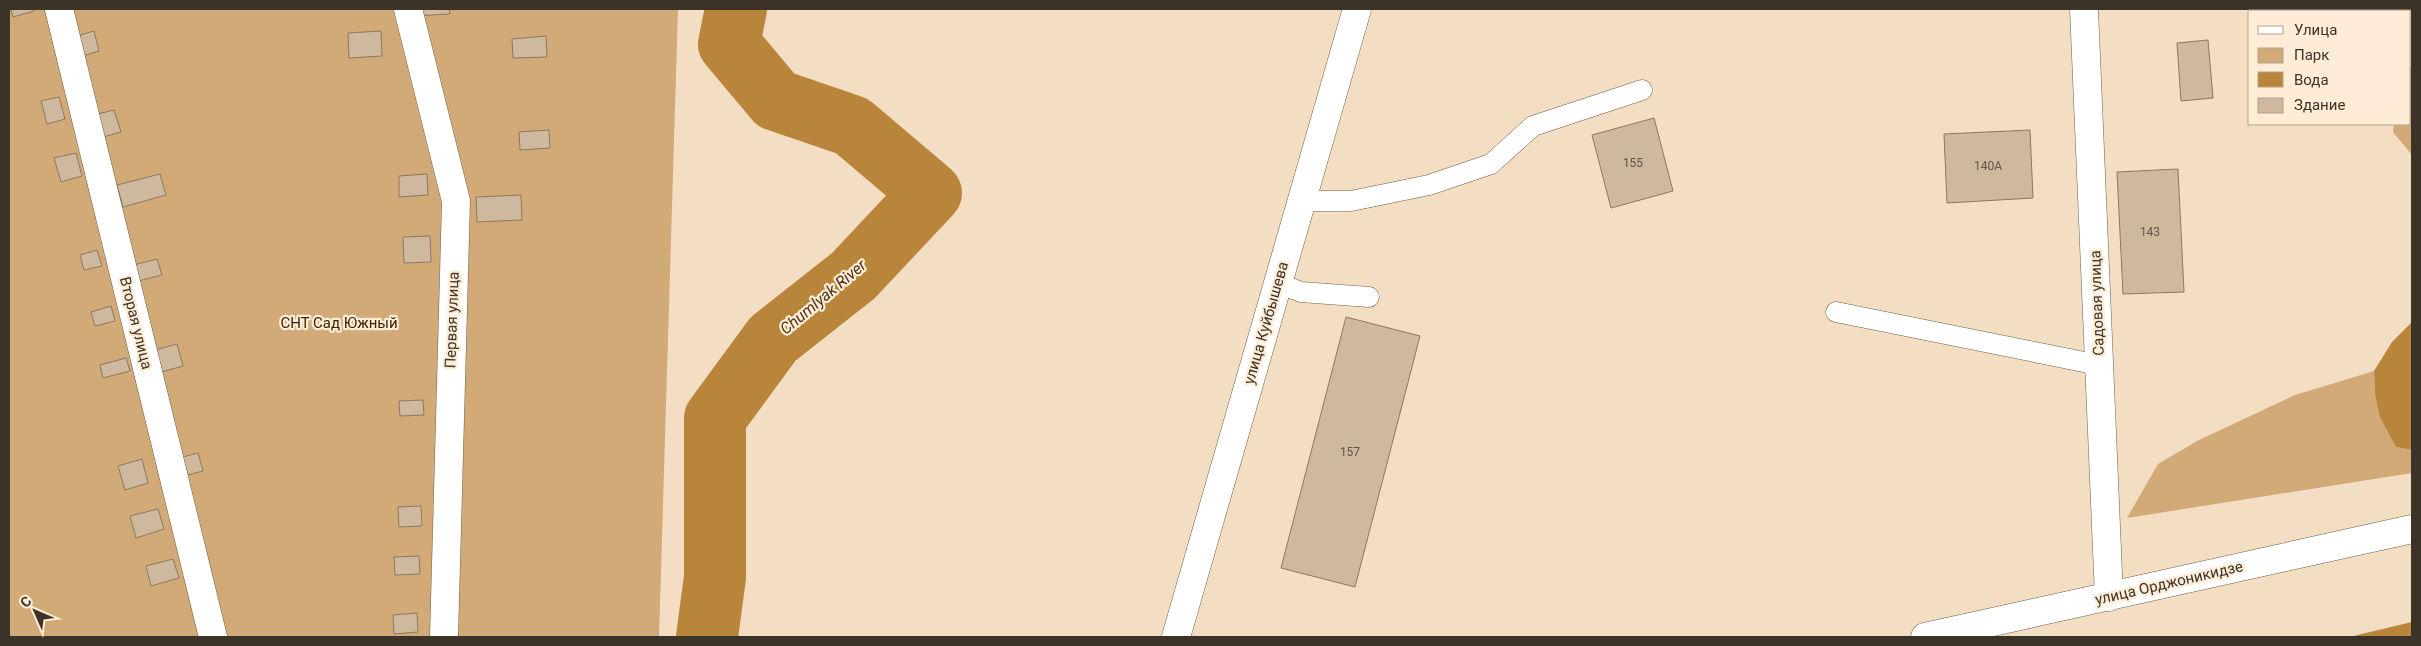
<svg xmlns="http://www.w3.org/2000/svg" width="2421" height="646" font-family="Roboto,sans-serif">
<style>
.green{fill:#d1aa77}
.water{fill:#b9853a}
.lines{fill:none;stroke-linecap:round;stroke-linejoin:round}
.river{stroke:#b9853a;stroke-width:62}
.building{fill:#ceb99f;stroke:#8b785f}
.lane-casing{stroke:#705e46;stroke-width:21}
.street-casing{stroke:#705e46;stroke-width:29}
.secondary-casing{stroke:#705e46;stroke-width:29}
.lane{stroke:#fff;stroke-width:20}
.street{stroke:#fff;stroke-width:28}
.secondary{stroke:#fff;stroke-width:28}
.labels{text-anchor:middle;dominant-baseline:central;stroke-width:4.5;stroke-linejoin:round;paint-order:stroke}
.number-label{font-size:12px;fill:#605446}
.street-label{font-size:15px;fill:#3b3328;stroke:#feecd6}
.park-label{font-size:15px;fill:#3a2503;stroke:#feecd6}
.water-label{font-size:16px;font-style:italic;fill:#4a3414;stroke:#feecd6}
</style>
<rect width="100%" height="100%" fill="#f4dec3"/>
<g class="green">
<path d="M9 9H678L659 637H9Z"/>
<path d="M2410 67H2412V155L2393 132 2394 124H2410Z"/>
<path d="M2374 371 2375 394 2396 447 2412 450V473L2127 518 2158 464 2197 441 2295 395Z"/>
</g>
<g class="water">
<path d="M2412 322V450L2396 447 2380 417 2375 394 2374 371 2392 342Z"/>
<path d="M2412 622V637H2349Z"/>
</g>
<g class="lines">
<path class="river" d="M707 637 715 577V418L773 339 853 276 931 193 852 126 776 100 729 44 736 9"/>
</g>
<g class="building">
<path d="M11 9H33L34 11 13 17Z"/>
<path d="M413 9H449L450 14 413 16Z"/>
<path d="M94 31 99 51 75 58 70 38Z"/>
<path d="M381 31 382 56 349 58 348 33Z"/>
<path d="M546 36 547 57 513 58 512 39Z"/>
<path d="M2208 40 2213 98 2181 101 2177 43Z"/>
<path d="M59 97 65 119 47 124 41 101Z"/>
<path d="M114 110 121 132 96 139 90 116Z"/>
<path d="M1654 118 1673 191 1611 208 1592 135Z"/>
<path d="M549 130 550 148 520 150 519 132Z"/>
<path d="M2030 130 2033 198 1947 203 1944 134Z"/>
<path d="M76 153 82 176 61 182 54 158Z"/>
<path d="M2178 169 2184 292 2123 294 2117 172Z"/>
<path d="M160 174 166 195 123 207 117 185Z"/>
<path d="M427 174 428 195 399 197V176Z"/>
<path d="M521 195 522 220 477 222 476 197Z"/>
<path d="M430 236 431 262 404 263 403 237Z"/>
<path d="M97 250 102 266 84 270 80 255Z"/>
<path d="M157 259 162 275 138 281 134 265Z"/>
<path d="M111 306 115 321 95 326 91 312Z"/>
<path d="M1346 317 1420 336 1355 587 1281 568Z"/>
<path d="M177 344 183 366 161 372 155 350Z"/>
<path d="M126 358 130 371 103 378 100 365Z"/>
<path d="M423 400 424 415 400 416 399 401Z"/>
<path d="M198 453 203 471 176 478 171 460Z"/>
<path d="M142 459 148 483 125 490 118 466Z"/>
<path d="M421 506 422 526 399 527 398 507Z"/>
<path d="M158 509 164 529 136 538 130 516Z"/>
<path d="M419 556 420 574 395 575 394 557Z"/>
<path d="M173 559 179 578 151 586 146 566Z"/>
<path d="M417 613 418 632 394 634 393 615Z"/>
</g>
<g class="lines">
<defs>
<g id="lane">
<path d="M1301 201H1351L1429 185 1491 164 1533 126 1642 90"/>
<path d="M1278 283 1301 292 1369 297"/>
<path d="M1836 312 2099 365"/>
</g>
<g id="street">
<path d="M59 9 213 637"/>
<path d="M408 9 456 201 444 637"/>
<path d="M2084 9 2109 597"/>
<path d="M1176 637 1357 9"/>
</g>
<path id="secondary" d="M1925 637 2412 529"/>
</defs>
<use href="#lane" class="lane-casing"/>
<use href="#street" class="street-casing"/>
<use href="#secondary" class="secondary-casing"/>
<use href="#lane" class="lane"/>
<use href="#street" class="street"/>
<use href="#secondary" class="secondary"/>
</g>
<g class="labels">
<g class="number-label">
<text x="1633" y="163">155</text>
<text x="1988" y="166">140А</text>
<text x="2150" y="232">143</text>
<text x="1350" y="452">157</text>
</g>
<g class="street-label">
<text transform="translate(2097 303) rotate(-92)">Садовая улица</text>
<text transform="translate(452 320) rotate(-88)">Первая улица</text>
<text transform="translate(136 323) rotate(76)">Вторая улица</text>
<text transform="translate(1266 323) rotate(-74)">улица Куйбышева</text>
<text transform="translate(2169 583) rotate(-13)">улица Орджоникидзе</text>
</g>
<g class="park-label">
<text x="339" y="323">СНТ Сад Южный</text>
</g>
<g class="water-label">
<text transform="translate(823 297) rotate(-40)">Chumlyak River</text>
</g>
</g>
<rect width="2421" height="646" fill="none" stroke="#3b3328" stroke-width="20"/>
<rect x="2248" y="10" width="162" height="115" fill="#feecd6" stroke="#b0a290"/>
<rect x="2258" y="26" width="25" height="8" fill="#ffffff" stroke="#b0a290"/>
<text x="2294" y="35" font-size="15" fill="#3b3328">Улица</text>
<rect x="2258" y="48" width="25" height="15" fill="#d1aa77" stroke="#b0a290"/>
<text x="2294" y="60" font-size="15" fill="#3b3328">Парк</text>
<rect x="2258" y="72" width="25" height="15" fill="#b9853a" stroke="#b0a290"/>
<text x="2294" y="85" font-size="15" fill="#3b3328">Вода</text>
<rect x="2258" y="98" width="25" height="15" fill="#ceb99f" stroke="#b0a290"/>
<text x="2294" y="110" font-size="15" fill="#3b3328">Здание</text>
<g transform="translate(35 611) rotate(315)" stroke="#feecd6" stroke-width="4" paint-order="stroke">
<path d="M0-4L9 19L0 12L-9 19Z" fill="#3b3328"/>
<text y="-8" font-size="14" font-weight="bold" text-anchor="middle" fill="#3b3328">С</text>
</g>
</svg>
